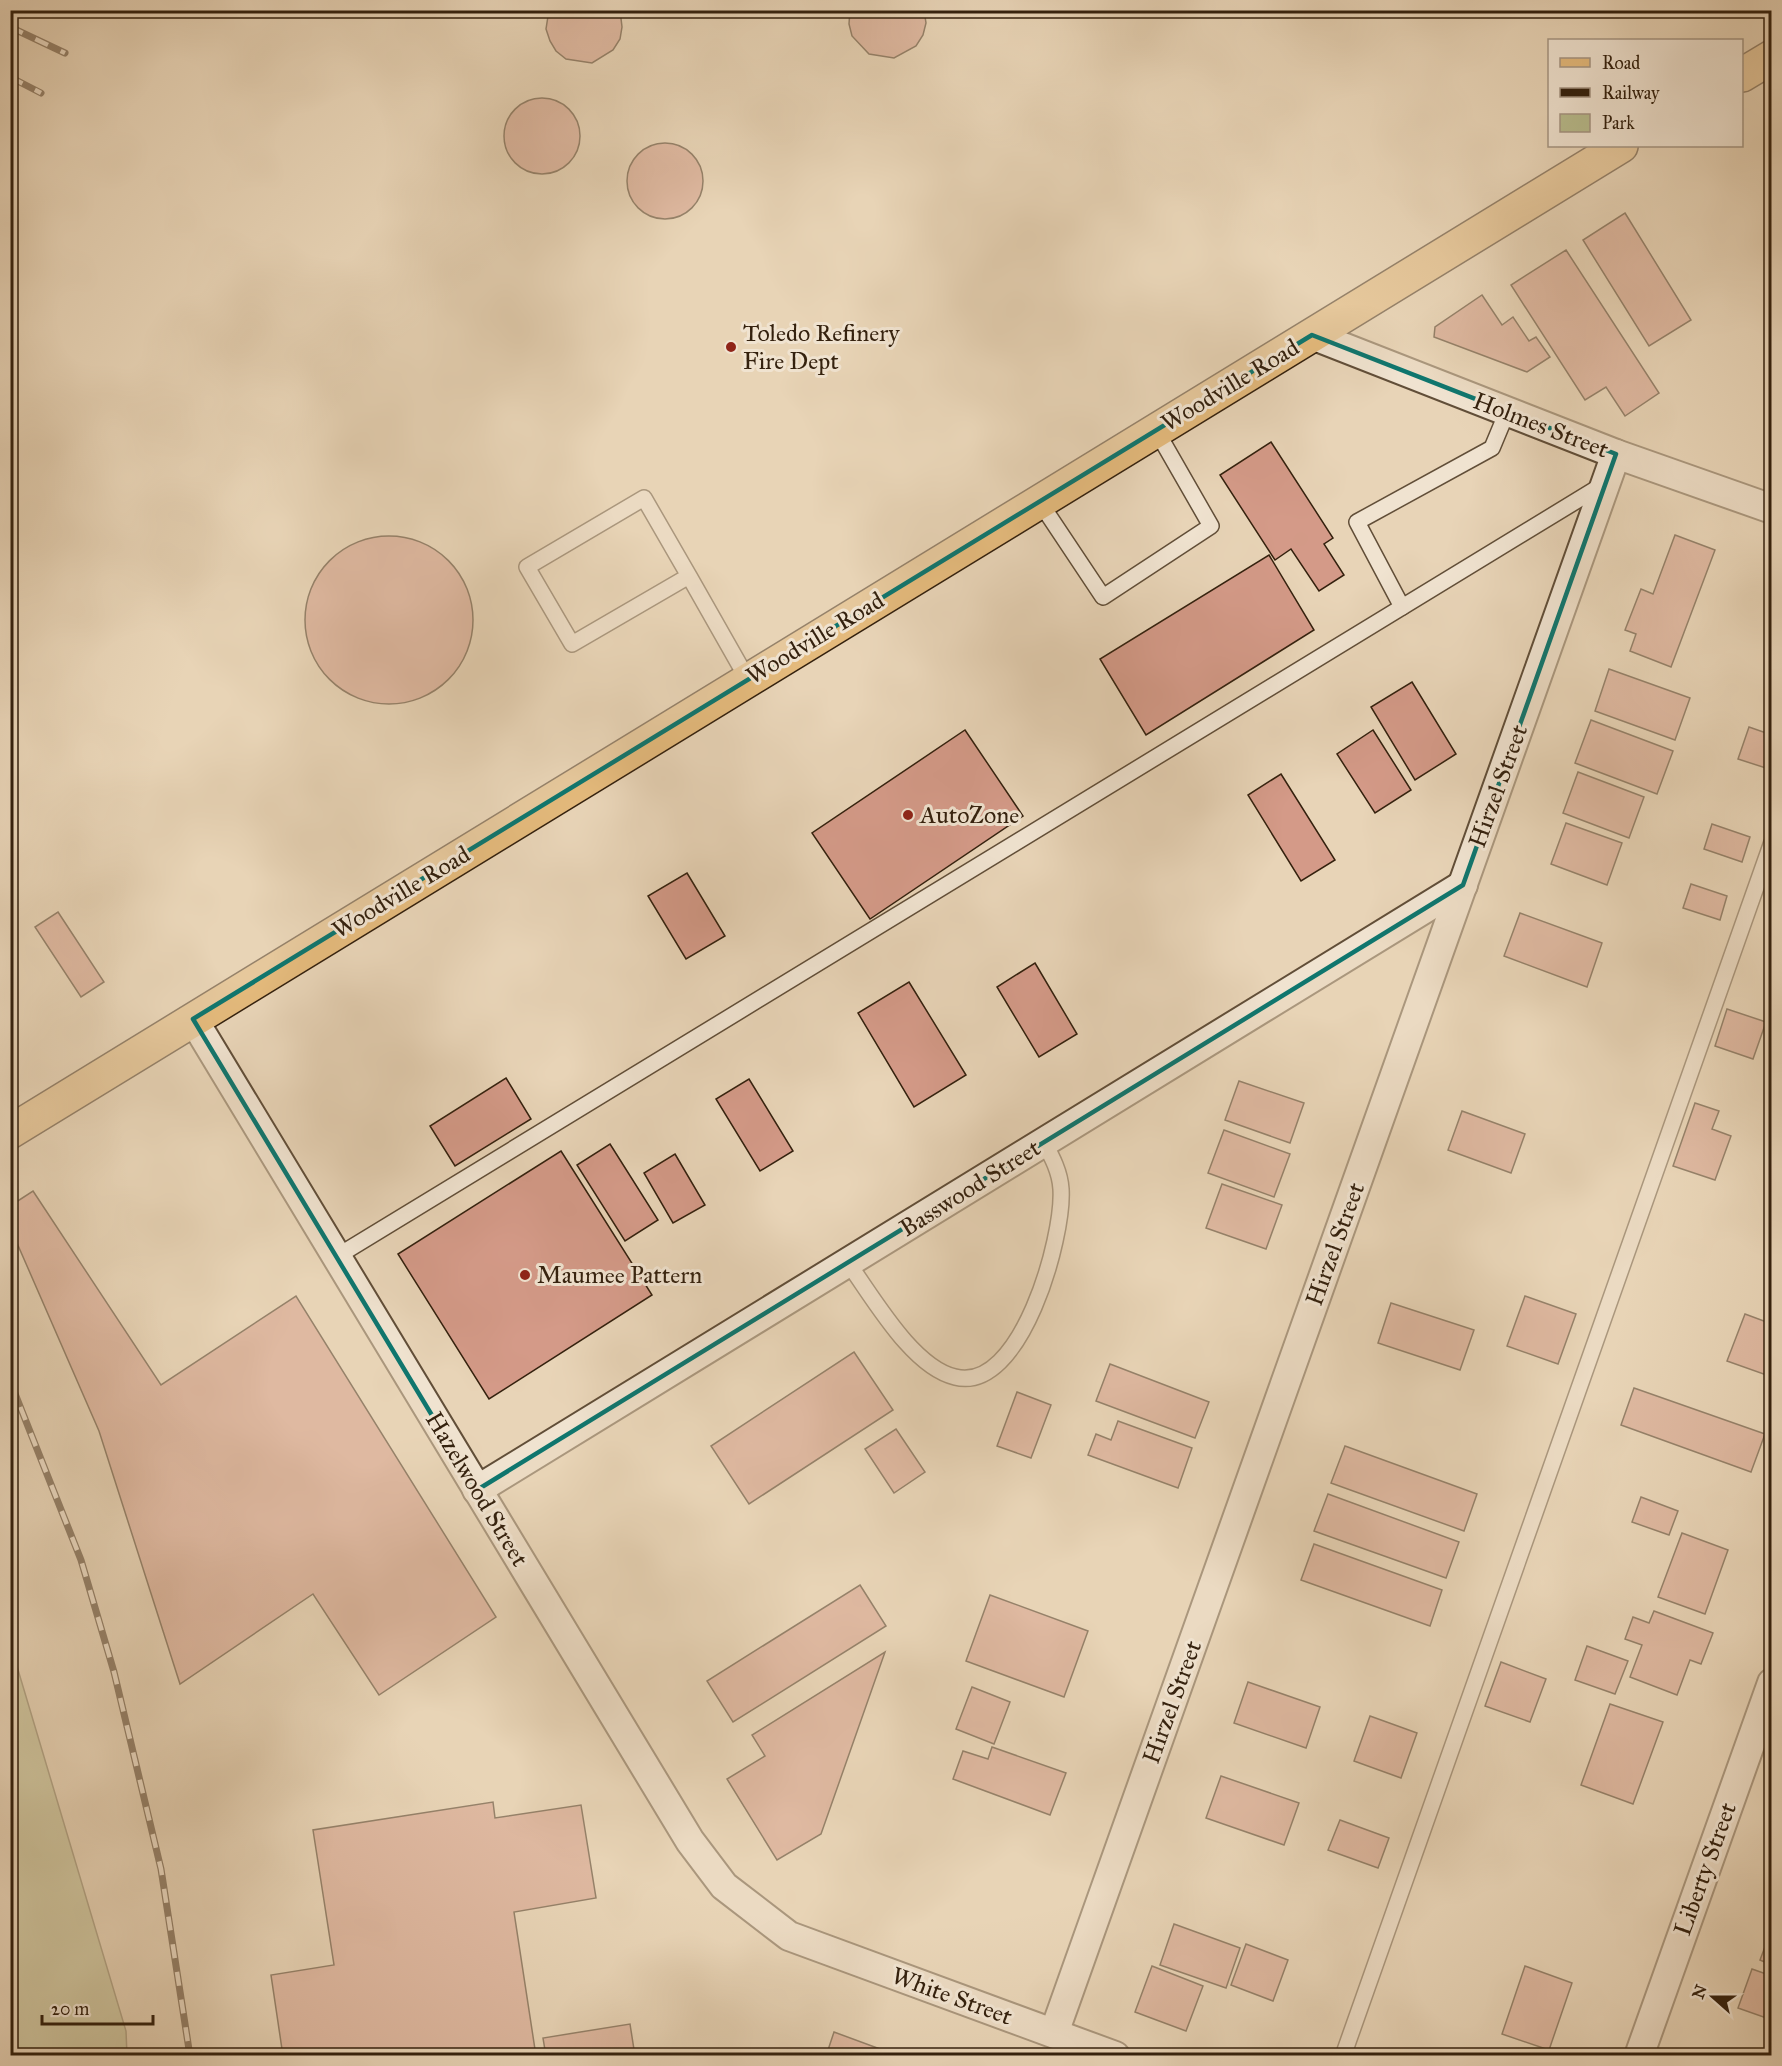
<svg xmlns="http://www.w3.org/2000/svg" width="1782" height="2066" font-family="'IM FELL Great Primer',serif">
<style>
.green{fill:#b8bc8d;stroke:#766e4e;stroke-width:1.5}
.building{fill:#d49a88;stroke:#34210e;stroke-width:1.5}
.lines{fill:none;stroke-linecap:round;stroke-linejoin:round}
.lane-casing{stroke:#614e38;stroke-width:18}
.street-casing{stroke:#614e38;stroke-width:32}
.primary-casing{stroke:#34210e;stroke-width:36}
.lane{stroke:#f0e3d0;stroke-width:15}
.street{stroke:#f0e3d0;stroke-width:28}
.primary{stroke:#e4ba7c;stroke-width:33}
.rail-casing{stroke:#34210e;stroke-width:7}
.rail{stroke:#f0e3d0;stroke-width:4.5;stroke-dasharray:14;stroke-linecap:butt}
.marked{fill:none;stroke:#0f766e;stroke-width:4.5;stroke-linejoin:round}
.poi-dot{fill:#8f2418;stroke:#f0e3d0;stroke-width:2}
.labels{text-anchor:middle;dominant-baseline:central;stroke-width:6;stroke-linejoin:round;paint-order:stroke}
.poi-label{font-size:24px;fill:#34210e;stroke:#f0e3d0;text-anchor:start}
.street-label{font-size:24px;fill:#34210e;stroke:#f0e3d0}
</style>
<rect width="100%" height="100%" fill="#e8d4b7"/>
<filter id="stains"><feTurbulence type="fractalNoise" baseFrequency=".00333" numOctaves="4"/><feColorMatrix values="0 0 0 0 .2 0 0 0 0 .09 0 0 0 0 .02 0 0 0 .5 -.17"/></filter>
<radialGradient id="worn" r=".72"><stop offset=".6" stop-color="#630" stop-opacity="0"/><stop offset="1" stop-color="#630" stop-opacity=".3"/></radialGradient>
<path class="green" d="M10 1643 126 2031 127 2055H11Z"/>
<g class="building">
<path d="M549 10H620L622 27 620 39 613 50 592 63 566 59 556 51 550 41 546 29Z"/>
<path d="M924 10 926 23 923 35 916 46 894 58 869 54 852 36 849 24 850 10Z"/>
<circle cx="542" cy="136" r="38"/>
<circle cx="665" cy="181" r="38"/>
<path d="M1625 213 1691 320 1649 346 1583 240Z"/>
<path d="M1566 250 1659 393 1625 416 1606 387 1585 400 1511 285Z"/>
<path d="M1482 295 1502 325 1513 317 1529 341 1536 337 1550 357 1527 372 1434 337 1435 327Z"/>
<path d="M1271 442 1333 538 1324 544 1344 575 1319 591 1291 549 1275 560 1220 475Z"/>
<path d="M1675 535 1715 550 1671 667 1630 651 1636 634 1625 630 1641 589 1653 594Z"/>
<circle cx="389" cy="620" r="84"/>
<path d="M1269 555 1314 630 1146 735 1100 659Z"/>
<path d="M1609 669 1690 698 1675 740 1595 711Z"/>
<path d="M1412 682 1456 754 1415 780 1371 707Z"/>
<path d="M1591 720 1673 751 1657 794 1575 763Z"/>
<path d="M1749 727 1772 735V770L1738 759Z"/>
<path d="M965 730 1023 816 870 919 812 833Z"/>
<path d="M1373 730 1411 790 1375 813 1337 754Z"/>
<path d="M1578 772 1644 797 1629 838 1563 813Z"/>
<path d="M1281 774 1335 860 1301 881 1248 795Z"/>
<path d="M1566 823 1622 843 1607 885 1551 864Z"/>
<path d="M1712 824 1750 837 1742 862 1704 849Z"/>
<path d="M687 873 725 936 686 959 648 896Z"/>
<path d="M1691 884 1727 896 1720 920 1683 908Z"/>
<path d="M58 912 104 982 81 997 35 927Z"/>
<path d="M1520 913 1602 943 1587 987 1504 956Z"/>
<path d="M1035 963 1077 1034 1039 1057 997 987Z"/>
<path d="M909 982 966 1075 914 1107 858 1013Z"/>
<path d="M1727 1009 1766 1022 1753 1059 1715 1046Z"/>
<path d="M506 1078 531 1119 455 1166 430 1126Z"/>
<path d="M749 1079 793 1151 760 1171 716 1099Z"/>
<path d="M1239 1081 1304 1103 1290 1143 1225 1120Z"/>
<path d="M1695 1103 1719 1111 1712 1129 1731 1136 1715 1180 1673 1166Z"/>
<path d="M1462 1111 1525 1134 1511 1173 1448 1150Z"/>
<path d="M1224 1130 1290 1154 1274 1197 1208 1173Z"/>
<path d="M610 1144 658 1220 625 1241 577 1165Z"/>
<path d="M561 1151 652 1295 489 1399 398 1254Z"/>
<path d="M675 1154 705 1205 673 1223 644 1173Z"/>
<path d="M1222 1184 1282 1205 1266 1249 1206 1228Z"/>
<path d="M33 1191 161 1385 296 1296 496 1617 379 1695 313 1594 180 1684 99 1431 10 1227V1206Z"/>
<path d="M1525 1296 1576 1314 1558 1364 1507 1346Z"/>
<path d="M1391 1303 1474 1330 1460 1370 1378 1343Z"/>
<path d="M1745 1314 1772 1324V1377L1727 1361Z"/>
<path d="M854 1352 893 1410 749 1504 711 1446Z"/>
<path d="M1110 1364 1209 1402 1195 1438 1096 1401Z"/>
<path d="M1634 1388 1765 1434 1751 1472 1621 1425Z"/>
<path d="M1017 1392 1051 1405 1031 1458 997 1446Z"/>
<path d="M1118 1421 1192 1448 1178 1488 1088 1455 1096 1434 1111 1440Z"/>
<path d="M896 1429 925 1472 894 1493 865 1449Z"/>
<path d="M1345 1446 1477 1494 1464 1531 1331 1483Z"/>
<path d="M1328 1494 1459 1542 1446 1578 1314 1531Z"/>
<path d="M1641 1497 1678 1511 1669 1535 1632 1522Z"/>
<path d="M1682 1533 1728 1550 1705 1614 1658 1597Z"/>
<path d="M1314 1544 1442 1590 1430 1626 1301 1580Z"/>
<path d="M860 1585 886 1626 733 1722 707 1681Z"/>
<path d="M990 1595 1088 1631 1064 1697 966 1661Z"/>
<path d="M1654 1611 1713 1633 1701 1664 1690 1660 1677 1695 1630 1677 1642 1645 1625 1639 1633 1617 1649 1623Z"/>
<path d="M1587 1646 1628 1661 1615 1694 1575 1680Z"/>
<path d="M885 1652 821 1834 777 1860 727 1779 765 1756 752 1735Z"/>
<path d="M1501 1662 1546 1679 1530 1722 1485 1706Z"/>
<path d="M1248 1682 1320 1707 1306 1748 1234 1723Z"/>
<path d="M972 1687 1010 1702 994 1744 956 1729Z"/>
<path d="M1610 1704 1663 1722 1633 1804 1581 1785Z"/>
<path d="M1370 1716 1417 1733 1401 1778 1354 1761Z"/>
<path d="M992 1747 1066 1773 1050 1815 953 1779 963 1751 988 1759Z"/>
<path d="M1221 1776 1299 1803 1284 1845 1206 1818Z"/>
<path d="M493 1802 495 1818 581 1805 596 1898 514 1912 536 2056H283L271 1975 334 1965 313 1830Z"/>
<path d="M1340 1820 1389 1838 1378 1868 1328 1850Z"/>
<path d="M1174 1924 1240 1948 1226 1988 1160 1965Z"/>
<path d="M1772 1928V1965L1760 1960Z"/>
<path d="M1246 1944 1288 1960 1273 2001 1231 1985Z"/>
<path d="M1152 1966 1203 1986 1186 2031 1135 2012Z"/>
<path d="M1525 1966 1572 1983 1549 2050 1502 2034Z"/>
<path d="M1752 1969 1772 1976V2020L1738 2008Z"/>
<path d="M630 2024 635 2056H546L543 2038Z"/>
<path d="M834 2032 899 2056H826Z"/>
</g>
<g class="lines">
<defs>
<g id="lane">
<path d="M1039 501 1103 597 1211 526 1156 430"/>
<path d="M689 576 644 498 527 567 572 644 689 576 748 680"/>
<path d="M1402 607 1357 522 1492 448 1507 412"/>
<path d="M336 1257 1604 484"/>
<path d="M848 1263C873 1297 912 1367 955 1377 1021 1394 1064 1237 1061 1189 1060 1172 1052 1157 1044 1142"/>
<path d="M1343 2056 1772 842"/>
</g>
<g id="street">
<path d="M1312 335 1616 454 1772 509"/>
<path d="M193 1019 690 1841 724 1886 789 1936 1115 2056"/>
<path d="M477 1490 1463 885"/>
<path d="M1054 2033 1616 454"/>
<path d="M1639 2056 1772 1683"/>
</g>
<g id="primary">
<path d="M1742 75 1772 57"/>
<path d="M10 1132 1621 146"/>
</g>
</defs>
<use href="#lane" class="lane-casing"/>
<use href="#street" class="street-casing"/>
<use href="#primary" class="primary-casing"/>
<use href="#lane" class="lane"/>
<use href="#street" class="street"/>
<use href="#primary" class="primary"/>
<defs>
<g id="rail">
<path d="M10 27 65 53"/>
<path d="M10 77 41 93"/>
<path d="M10 1381 81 1560 114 1672 161 1869 190 2056"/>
</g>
</defs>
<use href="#rail" class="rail-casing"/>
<use href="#rail" class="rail"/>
</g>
<path d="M0 0H1782V2066H0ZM1312 335 1616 454 1463 885 477 1490 193 1019Z" fill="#e8d4b7" fill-opacity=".55" fill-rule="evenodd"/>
<path class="marked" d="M1312 335 1616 454 1463 885 477 1490 193 1019Z"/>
<g class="poi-dot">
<circle cx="731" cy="347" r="6"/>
<circle cx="908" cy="815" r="6"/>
<circle cx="525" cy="1275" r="6"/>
</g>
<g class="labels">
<g class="poi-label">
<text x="743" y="333">Toledo Refinery<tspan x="743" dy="28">Fire Dept</tspan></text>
<text x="920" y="815">AutoZone</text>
<text x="537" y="1275">Maumee Pattern</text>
</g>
<g class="street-label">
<text transform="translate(1230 385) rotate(-31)">Woodville Road</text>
<text transform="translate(1541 425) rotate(21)">Holmes Street</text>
<text transform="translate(815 638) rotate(-31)">Woodville Road</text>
<text transform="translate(1498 786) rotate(-70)">Hirzel Street</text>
<text transform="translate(401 892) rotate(-31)">Woodville Road</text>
<text transform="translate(970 1188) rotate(-32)">Basswood Street</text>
<text transform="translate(1335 1244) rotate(-70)">Hirzel Street</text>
<text transform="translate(477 1489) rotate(59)">Hazelwood Street</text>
<text transform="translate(1172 1702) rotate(-70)">Hirzel Street</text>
<text transform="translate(1705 1869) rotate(-70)">Liberty Street</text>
<text transform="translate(952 1996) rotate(20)">White Street</text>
</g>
</g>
<rect width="1782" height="2066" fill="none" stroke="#e8d4b7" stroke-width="36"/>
<rect x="12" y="12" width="1758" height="2042" fill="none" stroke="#34210e" stroke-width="3"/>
<rect x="18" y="18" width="1746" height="2030" fill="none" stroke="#34210e" stroke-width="1.5"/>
<rect x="1548" y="39" width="195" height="108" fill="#f0e3d0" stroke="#a59582" stroke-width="1.5"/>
<rect x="1560" y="58" width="30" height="9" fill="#e4ba7c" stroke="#a59582" stroke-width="1.5"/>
<text x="1602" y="69" font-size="18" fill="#34210e">Road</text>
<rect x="1560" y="88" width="30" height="9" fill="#34210e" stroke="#a59582" stroke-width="1.5"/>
<text x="1602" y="99" font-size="18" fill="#34210e">Railway</text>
<rect x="1560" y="114" width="30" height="18" fill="#b8bc8d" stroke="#a59582" stroke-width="1.5"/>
<text x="1602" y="129" font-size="18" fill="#34210e">Park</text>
<g transform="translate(1713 1997) rotate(291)" stroke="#f0e3d0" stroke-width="4.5" paint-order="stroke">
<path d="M0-4.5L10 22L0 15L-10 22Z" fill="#34210e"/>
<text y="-9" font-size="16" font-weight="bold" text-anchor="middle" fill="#34210e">N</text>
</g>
<path d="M42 2015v9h111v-9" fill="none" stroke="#34210e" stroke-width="3"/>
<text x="51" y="2015" font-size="18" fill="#34210e" stroke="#f0e3d0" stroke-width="4.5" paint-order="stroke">20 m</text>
<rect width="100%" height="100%" filter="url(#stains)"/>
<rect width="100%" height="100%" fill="url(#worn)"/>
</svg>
